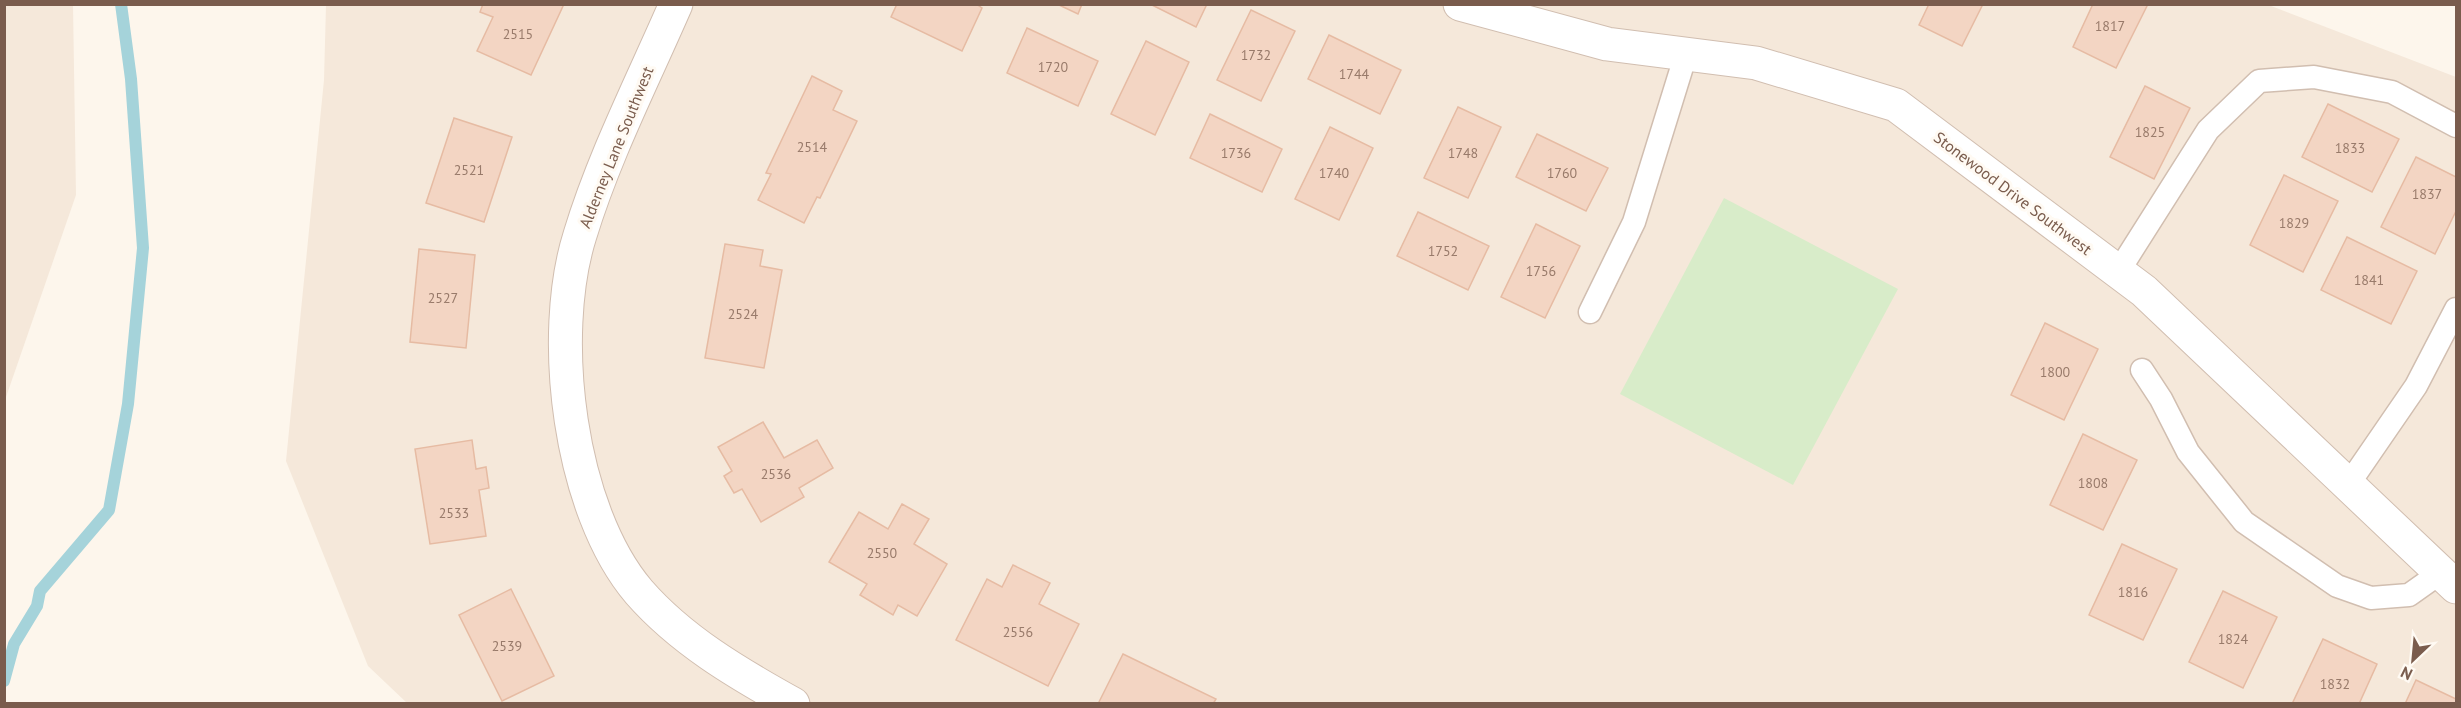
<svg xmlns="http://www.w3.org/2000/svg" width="2461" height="708" font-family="'PT Sans',sans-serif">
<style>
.residential{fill:#f5e8da}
.green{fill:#d8ecc9}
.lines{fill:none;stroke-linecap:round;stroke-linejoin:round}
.stream{stroke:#a5d3da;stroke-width:12}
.building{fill:#f3d5c3;stroke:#e6bba3;stroke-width:1.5}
.lane-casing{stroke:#d1beb0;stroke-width:25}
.street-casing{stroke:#d1beb0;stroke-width:35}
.lane{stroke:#fff;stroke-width:22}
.street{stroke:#fff;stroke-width:33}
.labels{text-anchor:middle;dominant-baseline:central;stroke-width:6;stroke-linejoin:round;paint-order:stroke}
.number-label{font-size:14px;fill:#987a6a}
.street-label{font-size:16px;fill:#7a5c4d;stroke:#fffaf3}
</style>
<rect width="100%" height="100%" fill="#fdf6ec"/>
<g class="residential">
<path d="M5 4 73 5 76 195 5 400Z"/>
<path d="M2266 4 2456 77V703H407L368 666 286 461 324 80 326 5Z"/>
</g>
<path class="green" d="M1724 198 1898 289 1793 485 1620 394Z"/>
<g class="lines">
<path class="stream" d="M4 681 14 644 37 606 40 591 109 510 128 404 143 248 131 79 121 4"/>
</g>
<g class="building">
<path d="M483 4H564L531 75 477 51 493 17 480 12Z"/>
<path d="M897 4H976L982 8 962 51 891 17Z"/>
<path d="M1057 4H1082L1078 14Z"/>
<path d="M1150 4H1207L1196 27Z"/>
<path d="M1929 4H1983L1962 46 1919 25Z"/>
<path d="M2093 4H2148L2116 68 2073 47Z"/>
<path d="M1251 10 1295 31 1261 101 1217 80Z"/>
<path d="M1027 28 1098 61 1078 106 1007 73Z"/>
<path d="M1329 35 1401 70 1380 114 1308 79Z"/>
<path d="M1146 41 1189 62 1155 135 1111 114Z"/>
<path d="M812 76 842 91 833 110 857 121 820 198 817 197 804 223 758 200 771 174 766 173Z"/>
<path d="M2145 86 2190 108 2154 179 2110 157Z"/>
<path d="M2328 104 2399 139 2372 192 2302 157Z"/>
<path d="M1458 107 1501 127 1468 198 1424 178Z"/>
<path d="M1210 114 1282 149 1262 192 1190 158Z"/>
<path d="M454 118 512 137 484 222 426 203Z"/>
<path d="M1330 127 1373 148 1339 220 1295 199Z"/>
<path d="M1537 134 1608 168 1586 211 1516 177Z"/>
<path d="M2416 157 2456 177V211L2435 254 2381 227Z"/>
<path d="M2284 175 2338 201 2303 272 2250 245Z"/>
<path d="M1418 212 1489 246 1468 290 1397 256Z"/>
<path d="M1536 224 1580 246 1545 318 1501 297Z"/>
<path d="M2347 237 2417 271 2391 324 2321 290Z"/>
<path d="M725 244 763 250 760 266 782 270 764 368 705 358Z"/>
<path d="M419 249 475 255 466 348 410 342Z"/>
<path d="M2045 323 2098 349 2064 420 2011 395Z"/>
<path d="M763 422 784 458 817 440 833 468 799 488 804 497 761 522 742 489 734 493 724 476 732 471 718 447Z"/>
<path d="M2083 434 2137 460 2103 530 2050 505Z"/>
<path d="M472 440 476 469 486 467 489 488 479 490 486 536 430 544 415 449Z"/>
<path d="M902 504 929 519 914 544 947 564 917 616 898 605 893 615 860 595 867 584 829 562 859 512 888 529Z"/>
<path d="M2122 544 2177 569 2143 640 2089 615Z"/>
<path d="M1013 565 1050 583 1039 604 1079 624 1048 686 956 640 987 579 1002 587Z"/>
<path d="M511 589 554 676 502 701 459 615Z"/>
<path d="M2223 591 2277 617 2243 688 2189 662Z"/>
<path d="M2323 639 2377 664 2359 704H2292Z"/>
<path d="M1123 654 1216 699 1213 704H1098Z"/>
<path d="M2416 680 2456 699V704H2405Z"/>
</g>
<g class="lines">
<defs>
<g id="lane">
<path d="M2118 272 2208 130 2259 81 2314 77 2392 92 2456 126"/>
<path d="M1590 312 1634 222 1686 54"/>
<path d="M2142 370 2161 399 2188 452 2244 522 2337 586 2371 598 2409 595 2440 573"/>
<path d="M2348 485 2416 386 2456 309"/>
</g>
<g id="street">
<path d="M676 4C643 80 604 156 580 235 548 336 569 510 639 592 681 640 737 673 793 704"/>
<path d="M1460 4 1607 44 1756 63 1896 105 2144 291 2456 587"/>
</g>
</defs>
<use href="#lane" class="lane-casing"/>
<use href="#street" class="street-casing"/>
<use href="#lane" class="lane"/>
<use href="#street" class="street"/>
</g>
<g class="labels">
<g class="number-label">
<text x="2110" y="26">1817</text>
<text x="518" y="34">2515</text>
<text x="1256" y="55">1732</text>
<text x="1053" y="67">1720</text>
<text x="1354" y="74">1744</text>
<text x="2150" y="132">1825</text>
<text x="812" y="147">2514</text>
<text x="2350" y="148">1833</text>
<text x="1236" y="153">1736</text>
<text x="1463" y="153">1748</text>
<text x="469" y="170">2521</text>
<text x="1334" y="173">1740</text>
<text x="1562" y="173">1760</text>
<text x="2427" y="194">1837</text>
<text x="2294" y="223">1829</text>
<text x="1443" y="251">1752</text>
<text x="1541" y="271">1756</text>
<text x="2369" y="280">1841</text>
<text x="443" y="298">2527</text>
<text x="743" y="314">2524</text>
<text x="2055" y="372">1800</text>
<text x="776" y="474">2536</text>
<text x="2093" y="483">1808</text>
<text x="454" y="513">2533</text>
<text x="882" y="553">2550</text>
<text x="2133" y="592">1816</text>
<text x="1018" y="632">2556</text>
<text x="2233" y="639">1824</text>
<text x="507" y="646">2539</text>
<text x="2335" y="684">1832</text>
</g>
<g class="street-label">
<text transform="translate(616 147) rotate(-68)">Alderney Lane Southwest</text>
<text transform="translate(2013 193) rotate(37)">Stonewood Drive Southwest</text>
</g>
</g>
<rect width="2461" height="708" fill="none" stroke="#7a5c4d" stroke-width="12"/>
<g transform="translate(2413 660) rotate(206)" stroke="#fffaf3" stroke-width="4.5" paint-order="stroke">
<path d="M0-4.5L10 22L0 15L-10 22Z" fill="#7a5c4d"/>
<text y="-9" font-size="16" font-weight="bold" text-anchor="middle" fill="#7a5c4d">N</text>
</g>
</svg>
